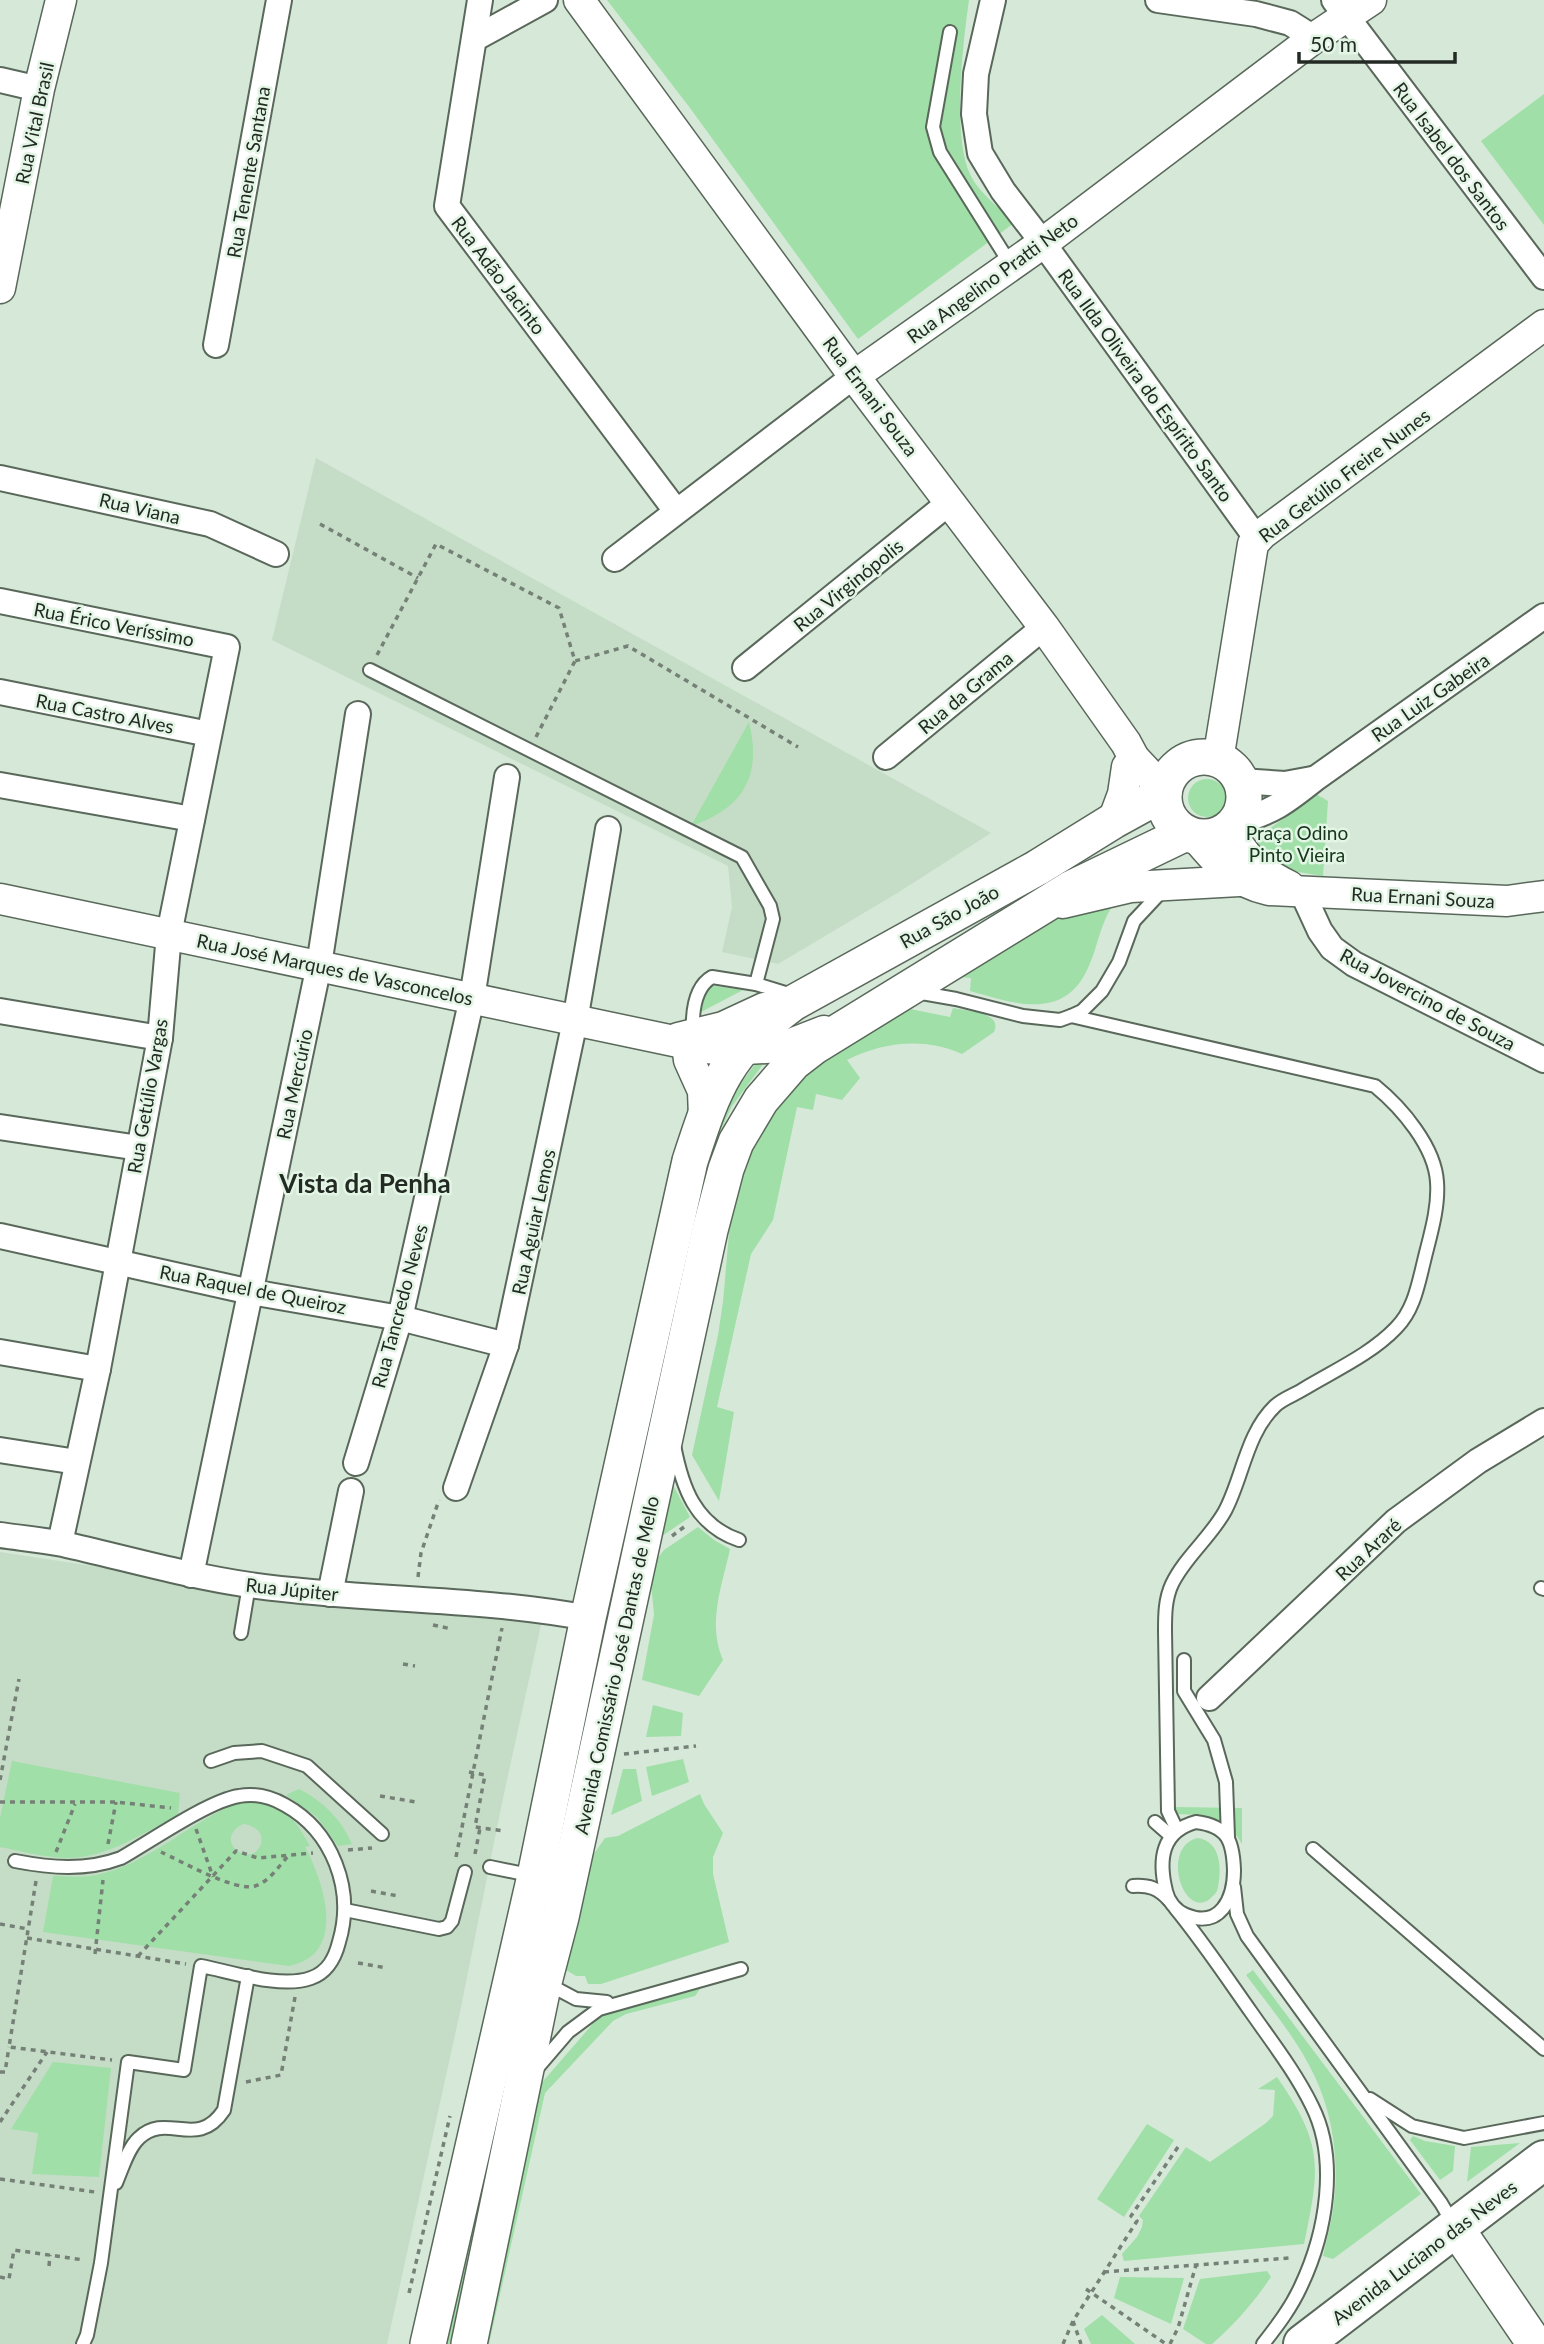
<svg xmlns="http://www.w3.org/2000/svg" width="1544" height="2344" font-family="Lato,sans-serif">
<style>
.built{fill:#c5ddc7}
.green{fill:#a0dfa8;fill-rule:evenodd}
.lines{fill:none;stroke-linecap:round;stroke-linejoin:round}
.service-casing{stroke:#59685a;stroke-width:16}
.minor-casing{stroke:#59685a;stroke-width:28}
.tertiary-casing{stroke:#59685a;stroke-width:33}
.secondary-casing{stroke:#59685a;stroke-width:38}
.primary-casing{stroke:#59685a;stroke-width:42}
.path{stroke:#758176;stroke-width:3.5;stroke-dasharray:5 5;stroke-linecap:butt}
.service{stroke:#fff;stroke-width:12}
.minor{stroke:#fff;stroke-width:24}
.tertiary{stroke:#fff;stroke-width:30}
.secondary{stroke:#fff;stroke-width:35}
.primary{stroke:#fff;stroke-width:38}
.labels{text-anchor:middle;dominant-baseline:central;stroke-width:5;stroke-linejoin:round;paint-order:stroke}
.street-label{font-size:19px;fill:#232a24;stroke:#e3f5e5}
.park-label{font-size:19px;fill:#15361b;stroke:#e3f5e5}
.district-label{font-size:26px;font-weight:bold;fill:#232a24;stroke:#e3f5e5}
</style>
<rect width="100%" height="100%" fill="#d6e8d8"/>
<g class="built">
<path d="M316 458 991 833 899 892 778 964 722 952 732 907 728 866 272 640Z"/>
<path d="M0 1552 125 1571 248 1596 544 1611 502 1803 460 2012 387 2344H0Z"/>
</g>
<g class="green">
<path d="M607 0H969C963 42 952 136 970 174 978 192 1000 208 1014 223L858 339 690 108Z"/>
<path d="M1544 94V225L1481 141Z"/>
<path d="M749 722C762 776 744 808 691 826Z"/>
<circle cx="1207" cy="798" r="19"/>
<path d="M1316 794 1328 801 1323 876 1280 869 1252 842Z"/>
<path d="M1096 905 1111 908C1098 931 1098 947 1088 968 1064 1022 1013 1003 970 991L971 978 959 977 1059 914Z"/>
<path d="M707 985 743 990 701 1012 685 1016 692 997Z"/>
<path d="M900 1007 950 1017 953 1008C967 1011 1003 1012 994 1032L962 1054C924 1037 883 1042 847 1060L860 1078 842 1100 816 1094 813 1110 797 1107 773 1220 751 1254 717 1407 734 1412 719 1501 692 1455 718 1335 723 1302 732 1199 739 1166 781 1091Z"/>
<path d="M770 1055 732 1106 709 1156 667 1372 604 1631 602 1608 695 1187 726 1103 759 1059Z"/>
<path d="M673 1485 690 1517 662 1536Z"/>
<path d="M698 1527 714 1540 730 1549C722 1586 707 1623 723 1660L699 1696 642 1680 654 1615 651 1583 657 1559 664 1550Z"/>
<path d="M653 1705 683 1713 681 1736 646 1737Z"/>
<path d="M683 1759 689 1782 652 1796 646 1767Z"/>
<path d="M12 1761 180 1793 178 1815C143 1833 106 1859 65 1858 43 1857 21 1851 0 1847V1818Z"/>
<path d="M623 1769H636L642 1801 611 1815Z"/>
<path d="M299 1789C323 1801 341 1819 352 1844L338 1846 317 1817 286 1795Z"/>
<path d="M700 1794 704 1804 723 1833 713 1857V1874L729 1942 601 1984H588L585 1976H576L566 1970 591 1858 605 1838 618 1836Z"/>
<path d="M241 1802C279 1801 293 1814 310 1846L305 1847C324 1882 348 1955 289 1966L43 1932 53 1876C67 1876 82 1878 96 1875 150 1864 191 1820 241 1802ZM243 1824C254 1825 266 1833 260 1846 249 1869 212 1840 243 1824Z"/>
<path d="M1175 1807 1242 1808V1844C1226 1815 1207 1815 1176 1814Z"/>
<path d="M1197 1838C1222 1841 1222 1871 1217 1891 1188 1933 1157 1849 1197 1838Z"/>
<path d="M1253 1970 1421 2194 1333 2259 1323 2256C1327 2238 1332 2221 1334 2203 1339 2162 1333 2115 1315 2077 1298 2040 1270 2007 1246 1975Z"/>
<path d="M525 1982 531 1983 450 2344H444Z"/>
<path d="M703 1985 695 1996 626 2014 613 2021 545 2093 489 2344H481L538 2087 597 2019 609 2011Z"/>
<path d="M53 2062 111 2068 99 2177 32 2174 38 2133 11 2129Z"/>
<path d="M1277 2077C1324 2145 1320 2167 1304 2244L1124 2261 1122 2254 1137 2237 1142 2227 1143 2220 1139 2216 1186 2147 1210 2162 1266 2123 1273 2116 1275 2090 1258 2089Z"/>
<path d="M1147 2124 1174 2140 1124 2217 1097 2199Z"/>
<path d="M1413 2136 1425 2141 1455 2146 1453 2171 1440 2180 1410 2140Z"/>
<path d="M1520 2143 1467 2182 1471 2147Z"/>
<path d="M1267 2271 1271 2277C1254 2302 1235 2324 1212 2344H1206L1183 2329 1200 2279Z"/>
<path d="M1120 2277 1184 2278 1171 2324 1114 2298Z"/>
<path d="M1102 2315 1135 2344H1091L1084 2329Z"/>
</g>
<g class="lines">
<defs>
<g id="service">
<path d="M950 32 933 127 940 152 1011 265"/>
<path d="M370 670 742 857 770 906 773 919 756 984"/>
<path d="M916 992 956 999 1023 1016 1060 1020 1071 1016 1082 1011 1102 991 1119 962 1134 921 1162 891"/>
<path d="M1071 1016 1375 1086C1402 1108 1435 1147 1437 1182 1439 1208 1430 1236 1424 1261 1418 1285 1414 1310 1396 1328 1370 1355 1333 1371 1302 1390 1294 1395 1282 1399 1275 1406 1246 1434 1243 1477 1225 1511 1210 1538 1185 1557 1172 1584 1165 1599 1165 1615 1165 1631L1168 1811 1177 1830"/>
<path d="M693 1035C692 1016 693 988 712 977L756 984 795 996"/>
<path d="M674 1445C682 1487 695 1525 739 1540"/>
<path d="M1541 1588 1544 1589"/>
<path d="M241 1633 249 1585"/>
<path d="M1184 1660V1691L1214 1740 1226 1782 1228 1837"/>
<path d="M211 1761 234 1753 262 1751 307 1766 382 1834"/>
<path d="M1155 1822 1171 1836"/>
<path d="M1196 1822C1228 1826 1233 1841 1234 1870 1234 1899 1220 1929 1186 1915 1176 1911 1168 1901 1166 1891 1158 1859 1162 1831 1196 1822Z"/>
<path d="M1313 1849 1544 2049"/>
<path d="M15 1861C51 1868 86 1871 121 1858 151 1841 208 1801 239 1796 255 1793 271 1797 285 1805 332 1831 355 1889 339 1942 335 1958 328 1972 311 1978 281 1989 232 1972 201 1966L184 2070 128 2062 101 2263 87 2335 83 2344"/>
<path d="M490 1867 534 1876"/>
<path d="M1133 1886C1149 1885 1158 1888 1169 1900"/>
<path d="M1234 1887 1237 1914 1247 1936 1441 2203 1454 2225"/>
<path d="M1176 1909C1203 1942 1227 1978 1251 2012 1272 2042 1296 2073 1312 2106 1339 2160 1326 2233 1301 2286 1291 2308 1277 2326 1263 2344"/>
<path d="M345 1910 439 1929 447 1927 452 1921 465 1872"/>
<path d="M546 1983 576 1999 607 2002"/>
<path d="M538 2067 568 2032 599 2009 741 1969"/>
<path d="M1370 2099 1412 2126 1464 2138 1544 2123"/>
<path d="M116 2183C122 2169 128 2148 139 2138 167 2111 197 2151 224 2110L248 1976"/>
</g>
<g id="minor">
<path d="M480 0 447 206 676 511"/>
<path d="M993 0 976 74 974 114 980 153 1003 191 1043 243 1257 539"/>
<path d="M1158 0 1256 14 1290 23 1314 38"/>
<path d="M1334 0 1544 277"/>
<path d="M474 39 545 0"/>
<path d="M0 80 39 89"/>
<path d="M216 345 279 0"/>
<path d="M0 478 210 524 276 554"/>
<path d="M615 559 854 376"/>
<path d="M0 601 227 647 169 934 160 1038 98 1369 60 1543"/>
<path d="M745 668 950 502"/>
<path d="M0 692 209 734"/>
<path d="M886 757 1044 627"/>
<path d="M1240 781 1285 784 1312 779"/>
<path d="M0 785 192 819"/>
<path d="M1235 822C1272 813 1286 802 1316 778L1544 616"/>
<path d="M1302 892 1320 931 1332 948 1354 964 1544 1060"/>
<path d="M0 1011 160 1038"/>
<path d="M0 1127 139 1148"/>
<path d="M0 1236 251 1292 400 1318 506 1345"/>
<path d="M0 1352 98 1369"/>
<path d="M0 1450 77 1462"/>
<path d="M356 1463 400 1318 472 998 507 777"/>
<path d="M456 1488 506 1345 575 1021 608 829"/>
<path d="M0 1535C21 1538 42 1540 63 1544 125 1558 187 1576 250 1585 362 1601 476 1597 588 1618"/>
<path d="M191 1575 319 965 358 714"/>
<path d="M330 1594 351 1491"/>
<path d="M1209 1698 1396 1521 1478 1461 1544 1421"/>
</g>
<g id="tertiary">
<path d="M579 0 854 376 1044 627 1126 743 1134 758 1165 791"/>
<path d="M0 288 39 89 61 0"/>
<path d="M854 376 1043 243 1314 38 1371 0"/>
<path d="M1218 760 1253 544 1262 534 1544 325"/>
<path d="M1113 821 1123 794 1127 767 1134 758"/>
<path d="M1229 827C1242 857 1261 872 1289 886"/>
<path d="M1194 835C1218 864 1232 881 1269 890L1507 901 1544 896"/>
<path d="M0 899 707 1048 727 1050 783 1047 824 1031"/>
<path d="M1063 903 1131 887 1239 881"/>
<path d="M678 1038 723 1027 764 1008 791 1004"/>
<path d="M687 1043 689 1060 703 1091 704 1117"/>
</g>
<g id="secondary">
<circle cx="1204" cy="797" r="40"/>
<path d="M1456 2228 1535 2344"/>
<path d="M428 2344 535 1876 588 1618 690 1161C715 1084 726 1053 793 1003L1037 868 1113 821 1164 793"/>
<path d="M469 2344 544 1982 561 1917 710 1230 726 1169 736 1142 761 1100 793 1063 815 1046 1072 888 1186 833"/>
</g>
<path id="primary" d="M1303 2344 1544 2160"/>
</defs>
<use href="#service" class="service-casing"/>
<use href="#minor" class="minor-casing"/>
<use href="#tertiary" class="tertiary-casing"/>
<use href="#secondary" class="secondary-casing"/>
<use href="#primary" class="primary-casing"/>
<g class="path">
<path d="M320 524 418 578"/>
<path d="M377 655 436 544 559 608 575 661 628 646 798 747"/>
<path d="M536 737 575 661"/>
<path d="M672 1536 688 1524"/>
<path d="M418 1577 421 1553 439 1500"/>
<path d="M433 1625 452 1629"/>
<path d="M403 1664 415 1666"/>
<path d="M624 1754 696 1746"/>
<path d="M469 1772 485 1775 475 1827 504 1831"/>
<path d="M0 1780 19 1679"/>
<path d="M380 1796 416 1802"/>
<path d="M0 1802H116L171 1808"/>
<path d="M196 1829 213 1877"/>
<path d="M108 1844 116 1802"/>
<path d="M348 1850 372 1848"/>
<path d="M56 1852 75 1804"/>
<path d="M161 1852C181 1861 235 1892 255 1886 269 1882 279 1866 288 1856"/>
<path d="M475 1854 480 1828"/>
<path d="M456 1857 502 1628"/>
<path d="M36 1881 9 2047 112 2060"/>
<path d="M371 1891 398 1896"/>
<path d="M0 1924 28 1929"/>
<path d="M27 1938 186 1964"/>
<path d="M95 1954 103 1880"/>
<path d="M138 1956 236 1851 258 1858 313 1853"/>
<path d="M358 1963 387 1968"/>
<path d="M0 2072H5L9 2047"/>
<path d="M246 2082 281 2075 295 1997"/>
<path d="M0 2122 47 2052"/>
<path d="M0 2179 95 2192"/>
<path d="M49 2266 50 2255"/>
<path d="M1104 2272 1289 2258"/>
<path d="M0 2277 9 2279 14 2250 84 2260"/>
<path d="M1086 2289 1166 2344"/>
<path d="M409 2293 450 2116"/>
<path d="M1073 2321 1081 2344"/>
<path d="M1063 2344 1073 2321 1137 2221 1131 2216 1180 2144"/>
<path d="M1170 2344 1178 2328 1196 2265"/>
</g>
<use href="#service" class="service"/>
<use href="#minor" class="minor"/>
<use href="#tertiary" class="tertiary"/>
<use href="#secondary" class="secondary"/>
<use href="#primary" class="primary"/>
</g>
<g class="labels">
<g class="street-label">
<text transform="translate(34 123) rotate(-78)">Rua Vital Brasil</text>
<text transform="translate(1452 156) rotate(53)">Rua Isabel dos Santos</text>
<text transform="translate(248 172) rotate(-80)">Rua Tenente Santana</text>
<text transform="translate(499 275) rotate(53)">Rua Adão Jacinto</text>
<text transform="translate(992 278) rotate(-36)">Rua Angelino Pratti Neto</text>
<text transform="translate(1146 385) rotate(54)">Rua Ilda Oliveira do Espírito Santo</text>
<text transform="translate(871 396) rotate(53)">Rua Ernani Souza</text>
<text transform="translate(1344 475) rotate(-37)">Rua Getúlio Freire Nunes</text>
<text transform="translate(140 508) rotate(13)">Rua Viana</text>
<text transform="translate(848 585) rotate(-39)">Rua Virginópolis</text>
<text transform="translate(114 624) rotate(11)">Rua Érico Veríssimo</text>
<text transform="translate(965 692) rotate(-40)">Rua da Grama</text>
<text transform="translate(1430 697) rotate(-35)">Rua Luiz Gabeira</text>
<text transform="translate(105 713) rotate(11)">Rua Castro Alves</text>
<text transform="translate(1423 897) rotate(3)">Rua Ernani Souza</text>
<text transform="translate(949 916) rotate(-29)">Rua São João</text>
<text transform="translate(335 969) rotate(12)">Rua José Marques de Vasconcelos</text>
<text transform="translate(1428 999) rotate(28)">Rua Jovercino de Souza</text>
<text transform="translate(294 1084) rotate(-78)">Rua Mercúrio</text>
<text transform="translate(147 1096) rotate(-80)">Rua Getúlio Vargas</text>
<text transform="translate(533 1222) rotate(-78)">Rua Aguiar Lemos</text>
<text transform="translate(253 1289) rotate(11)">Rua Raquel de Queiroz</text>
<text transform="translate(399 1306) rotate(-75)">Rua Tancredo Neves</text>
<text transform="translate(1368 1549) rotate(-43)">Rua Araré</text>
<text transform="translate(292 1589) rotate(6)">Rua Júpiter</text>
<text transform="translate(616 1665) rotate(-78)">Avenida Comissário José Dantas de Mello</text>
<text transform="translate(1424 2252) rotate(-37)">Avenida Luciano das Neves</text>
</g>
<g class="park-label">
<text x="1297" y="832">Praça Odino<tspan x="1297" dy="22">Pinto Vieira</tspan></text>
</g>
<g class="district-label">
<text x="365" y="1183">Vista da Penha</text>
</g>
</g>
<path d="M1299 52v10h156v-10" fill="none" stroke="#232a24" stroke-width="3.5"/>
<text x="1310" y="52" font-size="21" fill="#232a24" stroke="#e3f5e5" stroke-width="5" paint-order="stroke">50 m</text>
</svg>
